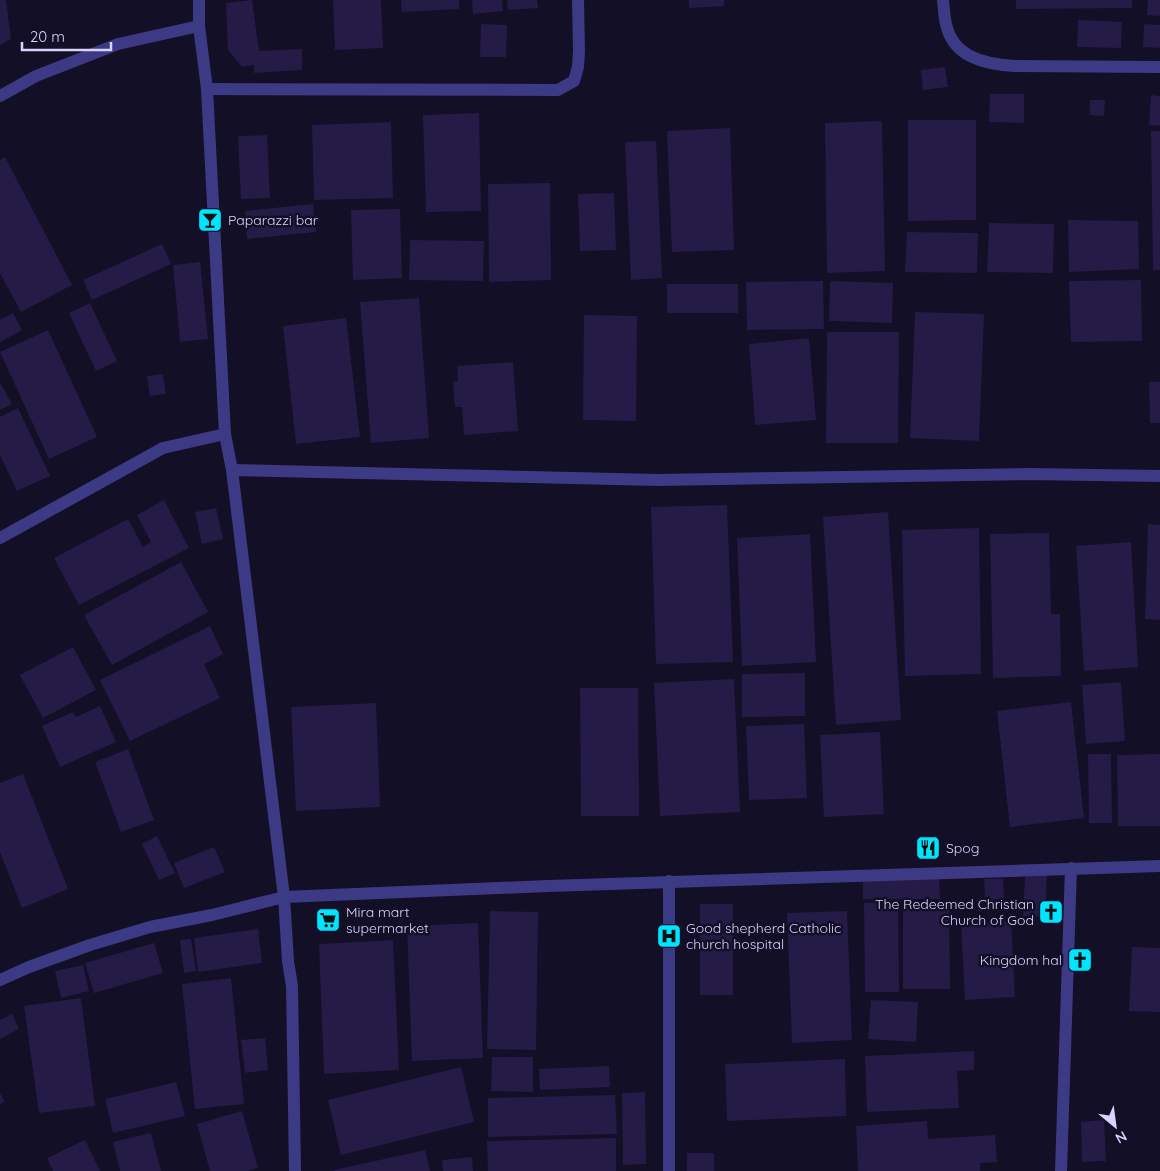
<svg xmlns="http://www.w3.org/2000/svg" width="1160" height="1171" font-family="Quicksand,sans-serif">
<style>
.building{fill:#241b47}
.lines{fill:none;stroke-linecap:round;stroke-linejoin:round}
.minor{stroke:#3d3a85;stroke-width:12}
.labels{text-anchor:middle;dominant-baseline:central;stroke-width:5;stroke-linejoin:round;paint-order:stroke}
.poi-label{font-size:14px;fill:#d9d4ff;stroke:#130f26;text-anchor:start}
</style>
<rect width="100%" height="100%" fill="#130f26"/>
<g class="building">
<path d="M0 0H6L11 39 0 45Z"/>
<path d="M252 0 259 51 302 49V70L254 73V65L242 67 228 50 226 3Z"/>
<path d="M333 0H381L383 48 335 50Z"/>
<path d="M401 0H459V9L402 12Z"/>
<path d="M472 0H502L503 11 473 14Z"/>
<path d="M507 0H537L538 8 508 10Z"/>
<path d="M689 0H724V6L689 8Z"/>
<path d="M1016 0H1132V8L1016 9Z"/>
<path d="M1148 0H1160V16L1147 15Z"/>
<path d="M1078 20 1122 22 1121 48 1077 47Z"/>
<path d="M481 24 507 25 506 57H480Z"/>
<path d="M1144 24 1160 25V48L1143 47Z"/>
<path d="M945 67 948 87 923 90 921 70Z"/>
<path d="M990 94H1024V123L989 122Z"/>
<path d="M1151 95 1160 96V126L1149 125Z"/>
<path d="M1090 100H1105L1104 116 1090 115Z"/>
<path d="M479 113 481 211 426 212 423 115Z"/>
<path d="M908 120H976V220L908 221Z"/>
<path d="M882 121 885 271 827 273 825 123Z"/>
<path d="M391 122 393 198 314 200 312 125Z"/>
<path d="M730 128 734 250 672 252 667 131Z"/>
<path d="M1151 131H1160V270H1153Z"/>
<path d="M267 135 270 198 241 199 238 136Z"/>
<path d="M656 141 662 278 631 280 625 142Z"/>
<path d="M5 157 72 285 21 312 0 273V160Z"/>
<path d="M550 183 551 280 489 282 488 184Z"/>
<path d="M614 193 616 250 580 251 578 194Z"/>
<path d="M313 204 316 232 247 239 245 211Z"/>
<path d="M400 209 402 278 353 280 351 210Z"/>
<path d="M1068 220 1138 221 1139 269 1069 272Z"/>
<path d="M989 223 1054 224 1053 273 987 272Z"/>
<path d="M907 232 978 233 977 273 905 272Z"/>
<path d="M410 240 484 241 483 281 409 280Z"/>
<path d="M162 244 171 264 92 300 83 280Z"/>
<path d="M200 262 208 339 180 342 173 265Z"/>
<path d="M1141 280 1142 341 1071 342 1069 281Z"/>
<path d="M823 281 824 329 747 330 746 282Z"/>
<path d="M830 281 893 283 892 323 829 321Z"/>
<rect x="667" y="284" width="71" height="29"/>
<path d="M419 298 429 438 371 443 360 302Z"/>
<path d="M90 303 117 361 96 371 69 313Z"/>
<path d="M915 312 984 314 979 441 910 438Z"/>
<path d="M13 313 22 330 0 342V320Z"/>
<path d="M584 315 637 316 636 421 583 420Z"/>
<path d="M346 318 360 437 296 444 283 326Z"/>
<path d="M48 330 97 437 49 459 0 352Z"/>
<path d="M827 332H899L898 443H826Z"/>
<path d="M809 338 816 420 755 425 749 344Z"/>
<path d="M513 362 518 431 464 435 462 407H455L453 382 458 381 457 366Z"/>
<path d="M163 374 166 394 150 396 147 376Z"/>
<path d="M0 382 12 404 0 410Z"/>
<path d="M1149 382H1160V423H1150Z"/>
<path d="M18 408 50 476 17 491 0 455V417Z"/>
<path d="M164 500 189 548 79 605 54 558 128 519 143 547 151 542 137 515Z"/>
<path d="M727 505 733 662 656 664 651 507Z"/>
<path d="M216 508 223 539 202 544 195 512Z"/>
<path d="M888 512 901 720 836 725 823 517Z"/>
<path d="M1148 524 1160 525V620L1145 619Z"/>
<path d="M979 528 981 674 905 676 902 530Z"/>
<path d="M1049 533 1051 614H1060L1061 676 993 678 990 534Z"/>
<path d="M810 534 816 662 742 666 737 538Z"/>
<path d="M1131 542 1138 667 1084 671 1076 546Z"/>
<path d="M181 562 208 612 112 665 84 615Z"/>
<path d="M210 626 223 654 204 664 220 698 130 741 100 680Z"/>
<path d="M73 647 96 690 43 718 20 675Z"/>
<path d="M805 673V716L742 717V674Z"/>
<path d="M734 679 740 812 660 816 654 683Z"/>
<path d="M1121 682 1125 741 1086 744 1082 685Z"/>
<path d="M580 688H638L639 816H581Z"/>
<path d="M1071 702 1084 818 1010 827 997 711Z"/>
<path d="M376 703 380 807 296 811 291 707Z"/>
<path d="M100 706 116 742 60 767 42 726 73 712 76 717Z"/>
<path d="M804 724 807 798 749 800 746 726Z"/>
<path d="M880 732 884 814 824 817 820 735Z"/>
<path d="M128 749 154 820 121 832 95 762Z"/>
<path d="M1088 754H1111L1112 823H1089Z"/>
<path d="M1160 754V826H1118L1117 755Z"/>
<path d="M23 774 68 889 22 908 0 852V783Z"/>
<path d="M157 836 175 873 159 880 142 844Z"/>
<path d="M214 847 225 872 184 888 174 863Z"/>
<path d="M1025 875H1047L1045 917 1023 916Z"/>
<path d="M939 876 940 899H863V877Z"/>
<path d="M984 879H1003L1004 899 985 900Z"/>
<path d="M898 902 899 992H865L864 903Z"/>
<path d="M949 902 950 989H903V903Z"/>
<rect x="700" y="904" width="33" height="91"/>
<path d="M490 911 538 912 536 1050 487 1049Z"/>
<path d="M847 911 852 1040 792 1043 787 913Z"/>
<path d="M1011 921 1015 997 965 1000 961 924Z"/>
<path d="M478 923 483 1058 412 1061 407 926Z"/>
<path d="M258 929 262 963 198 972 194 938Z"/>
<path d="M191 939 196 971 184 973 180 940Z"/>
<path d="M393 940 399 1070 324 1074 319 944Z"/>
<path d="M154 943 163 973 94 993 85 963Z"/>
<path d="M1132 947 1160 948V1012L1129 1011Z"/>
<path d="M83 965 89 991 61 998 55 971Z"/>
<path d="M231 978 244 1104 195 1109 182 984Z"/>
<path d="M81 998 95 1106 39 1113 24 1006Z"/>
<path d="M871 1000 918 1002 916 1042 868 1039Z"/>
<path d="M12 1014 19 1029 0 1039V1020Z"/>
<path d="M265 1038 268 1070 245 1073 241 1040Z"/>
<path d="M974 1051V1070L957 1071 959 1108 867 1112 865 1056Z"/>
<path d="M492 1057H533V1092L491 1091Z"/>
<path d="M845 1059 846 1116 727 1121 725 1064Z"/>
<path d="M609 1066 610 1087 540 1090 539 1069Z"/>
<path d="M461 1067 474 1122 341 1155 328 1100Z"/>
<path d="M176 1082 185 1116 113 1133 105 1099Z"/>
<path d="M645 1092 646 1164 623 1165 622 1093Z"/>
<path d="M0 1093 5 1102 0 1104Z"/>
<path d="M615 1095 617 1134 488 1137V1098Z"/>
<path d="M242 1111 258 1168 248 1171H210L197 1124Z"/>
<path d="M1104 1120 1106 1161 1082 1162 1081 1122Z"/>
<path d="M927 1121 928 1139 995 1135 997 1162 980 1163V1171H858L856 1126Z"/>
<path d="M151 1133 161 1171H120L113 1142Z"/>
<path d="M616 1138V1171H488L487 1141Z"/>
<path d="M85 1140 100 1171H53L47 1158Z"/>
<path d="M425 1150 430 1171H334V1170Z"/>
<rect x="687" y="1153" width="27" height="18"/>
<path d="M472 1157 473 1171H443L442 1160Z"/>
</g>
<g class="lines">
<g class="minor">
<path d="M199 0V26L207 89 225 434 232 470 284 897 288 961 292 986 295 1171"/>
<path d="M943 0C944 8 944 16 946 24 953 57 984 64 1014 66L1160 67"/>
<path d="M207 89 558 90 574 81 578 67 579 51 578 0"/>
<path d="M0 96 36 76 118 44 199 26"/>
<path d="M232 470 658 480 1028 474 1160 476"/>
<path d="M0 538 163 448 225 434"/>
<path d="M0 980 29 967 90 945 150 927 212 915 284 897 548 886 1160 866"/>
<path d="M669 1171V881"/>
<path d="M1061 1171 1071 868"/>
</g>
</g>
<defs>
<symbol id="bar-square" viewBox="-11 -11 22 22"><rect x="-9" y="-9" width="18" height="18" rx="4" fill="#00e5ff" stroke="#130f26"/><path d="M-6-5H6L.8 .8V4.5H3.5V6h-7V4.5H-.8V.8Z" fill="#111"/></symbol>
<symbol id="restaurant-square" viewBox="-11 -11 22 22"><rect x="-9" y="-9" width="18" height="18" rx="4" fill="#00e5ff" stroke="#130f26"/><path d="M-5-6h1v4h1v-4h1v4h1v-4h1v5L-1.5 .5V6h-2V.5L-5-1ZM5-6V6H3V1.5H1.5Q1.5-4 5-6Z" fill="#111"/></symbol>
<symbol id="church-square" viewBox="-11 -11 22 22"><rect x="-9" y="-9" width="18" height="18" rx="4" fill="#00e5ff" stroke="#130f26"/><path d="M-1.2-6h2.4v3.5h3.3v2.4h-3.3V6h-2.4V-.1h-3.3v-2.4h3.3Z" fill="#111"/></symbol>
<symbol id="supermarket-square" viewBox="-11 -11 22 22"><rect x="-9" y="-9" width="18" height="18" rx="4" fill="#00e5ff" stroke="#130f26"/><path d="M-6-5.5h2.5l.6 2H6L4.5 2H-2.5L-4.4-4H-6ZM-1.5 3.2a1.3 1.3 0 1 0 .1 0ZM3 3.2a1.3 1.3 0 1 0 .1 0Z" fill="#111"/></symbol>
<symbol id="hospital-square" viewBox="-11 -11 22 22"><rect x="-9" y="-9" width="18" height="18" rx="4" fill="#00e5ff" stroke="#130f26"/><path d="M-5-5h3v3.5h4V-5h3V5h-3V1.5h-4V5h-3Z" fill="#111"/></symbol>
</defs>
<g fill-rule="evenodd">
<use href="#bar-square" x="196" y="206" width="28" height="28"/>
<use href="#restaurant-square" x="914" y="834" width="28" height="28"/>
<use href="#church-square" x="1037" y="898" width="28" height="28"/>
<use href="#supermarket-square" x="314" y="906" width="28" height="28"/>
<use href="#hospital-square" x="655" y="922" width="28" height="28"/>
<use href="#church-square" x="1066" y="946" width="28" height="28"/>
</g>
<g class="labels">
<g class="poi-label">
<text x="228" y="220">Paparazzi bar</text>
<text x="946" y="848">Spog</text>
<text x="1034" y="904" text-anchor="end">The Redeemed Christian<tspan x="1034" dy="16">Church of God</tspan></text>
<text x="346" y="912">Mira mart<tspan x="346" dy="16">supermarket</tspan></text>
<text x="686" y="928">Good shepherd Catholic<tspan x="686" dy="16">church hospital</tspan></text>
<text x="1062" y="960" text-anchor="end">Kingdom hal</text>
</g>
</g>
<g transform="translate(1115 1126) rotate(151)" stroke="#130f26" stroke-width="4" paint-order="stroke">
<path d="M0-4L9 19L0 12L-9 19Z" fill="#d9d4ff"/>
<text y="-8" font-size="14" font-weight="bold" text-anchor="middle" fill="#d9d4ff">N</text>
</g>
<path d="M22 42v8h89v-8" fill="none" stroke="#d9d4ff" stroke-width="2.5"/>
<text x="30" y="42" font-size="15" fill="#d9d4ff" stroke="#130f26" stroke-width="4" paint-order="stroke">20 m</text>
</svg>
